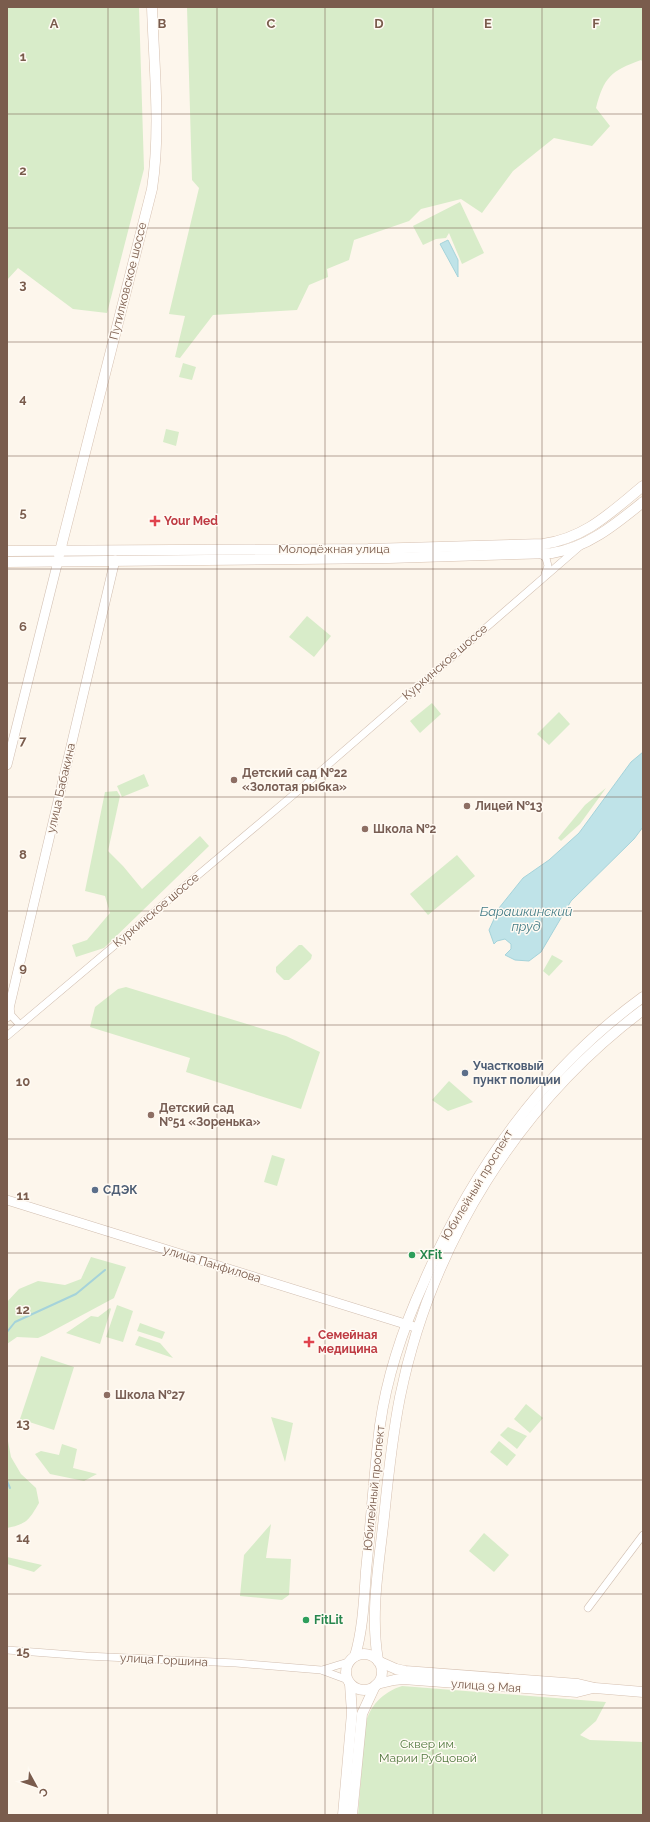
<svg xmlns="http://www.w3.org/2000/svg" width="650" height="1822" font-family="Raleway,sans-serif">
<style>
.green{fill:#d8ecc9}
.water{fill:#bfe3e8;stroke:#a5d3da}
.lines{fill:none;stroke-linecap:round;stroke-linejoin:round}
.stream{stroke:#a5d3da;stroke-width:2}
.minor-casing{stroke:#d1beb0;stroke-width:8}
.tertiary-casing{stroke:#d1beb0;stroke-width:10}
.secondary-casing{stroke:#d6c0b0;stroke-width:11}
.minor{stroke:#fff;stroke-width:7}
.tertiary{stroke:#fff;stroke-width:9}
.secondary{stroke:#fff;stroke-width:10}
.grid{fill:none;stroke:#7a5c4d;stroke-width:1;stroke-opacity:0.55}
.health-dot{fill:#e0444e;stroke:#fffaf3;stroke-width:1.5}
.education-dot{fill:#8d6e63;stroke:#fffaf3;stroke-width:1.5}
.service-dot{fill:#5c6f8a;stroke:#fffaf3;stroke-width:1.5}
.leisure-dot{fill:#2e9e5b;stroke:#fffaf3;stroke-width:1.5}
.labels{text-anchor:middle;dominant-baseline:central;stroke-width:3;stroke-linejoin:round;paint-order:stroke}
.street-label{font-size:12px;fill:#7a5c4d;stroke:#fffaf3}
.health-label{font-size:12px;font-weight:bold;fill:#be3a42;stroke:#fffaf3;text-anchor:start}
.education-label{font-size:12px;font-weight:bold;fill:#785e54;stroke:#fffaf3;text-anchor:start}
.service-label{font-size:12px;font-weight:bold;fill:#4e5e75;stroke:#fffaf3;text-anchor:start}
.leisure-label{font-size:12px;font-weight:bold;fill:#27864d;stroke:#fffaf3;text-anchor:start}
.park-label{font-size:12px;fill:#537a41;stroke:#fffaf3}
.water-label{font-size:13px;font-style:italic;fill:#437c86;stroke:#fffaf3}
.grid-label{font-size:13px;text-anchor:middle;font-weight:bold;fill:#7a5c4d;stroke:#fffaf3;stroke-width:3;stroke-linejoin:round;paint-order:stroke}
</style>
<rect width="100%" height="100%" fill="#fdf6ec"/>
<g class="green">
<path d="M7 7H139L144 169 107 313 73 309 18 268 7 280Z"/>
<path d="M187 7H643V62L641 60C611 71 604 77 596 108L610 126 592 146 554 138 513 171 482 213 461 199 421 209 409 221 354 240 349 260 327 269 328 277 309 285 297 310 213 315 180 358 175 357 185 316 169 314 199 188 192 180Z"/>
<path d="M460 202 484 253 462 264 449 233 446 238 436 239 423 245 413 226Z"/>
<path d="M183 363 196 367 192 380 179 377Z"/>
<path d="M166 429 179 432 176 446 163 442Z"/>
<path d="M307 616 331 636 314 657 289 637Z"/>
<path d="M432 703 441 714 420 733 410 721Z"/>
<path d="M559 712 570 724 549 745 537 734Z"/>
<path d="M144 774 149 786 122 797 117 786Z"/>
<path d="M606 788 580 824 561 841 558 838 585 805Z"/>
<path d="M117 791 120 796 108 851 123 866 142 889 200 836 209 846 104 948 76 957 72 945 87 940 110 913 105 896 85 891 105 792Z"/>
<path d="M457 855 475 876 428 915 410 894Z"/>
<path d="M299 945H302L312 955 311 959 289 980H284L276 972V967Z"/>
<path d="M552 955 563 961 549 976 543 971Z"/>
<path d="M126 987 286 1036 320 1052 301 1109 186 1072 190 1058 90 1027 95 1007 118 989Z"/>
<path d="M449 1081 473 1102 448 1111 432 1100Z"/>
<path d="M272 1155 285 1159 277 1186 264 1182Z"/>
<path d="M91 1257 126 1267 114 1298 45 1335 38 1338 17 1337 7 1344V1302L19 1289 38 1281 65 1285 81 1279Z"/>
<path d="M117 1305 133 1311 123 1342 106 1337Z"/>
<path d="M110 1308 111 1309 100 1344 66 1333 91 1316 98 1317Z"/>
<path d="M140 1323 165 1332 162 1339 137 1331Z"/>
<path d="M139 1336 160 1343 173 1358 135 1345Z"/>
<path d="M41 1356 74 1367 54 1430 20 1419Z"/>
<path d="M526 1404 543 1418 530 1433 514 1419Z"/>
<path d="M271 1417 293 1423 285 1462Z"/>
<path d="M508 1427 527 1436 517 1449 500 1435Z"/>
<path d="M7 1436 11 1457 21 1474 36 1488 39 1503C29 1520 27 1524 7 1528Z"/>
<path d="M499 1441 516 1455 507 1466 490 1452Z"/>
<path d="M62 1444 77 1449 73 1468 97 1474 84 1481 50 1474 35 1454 41 1451 59 1455Z"/>
<path d="M271 1524 266 1558 291 1559 289 1595 282 1600 240 1596 244 1555Z"/>
<path d="M484 1533 509 1555 494 1572 469 1551Z"/>
<path d="M7 1557 42 1565 34 1572 7 1564Z"/>
<path d="M402 1686 606 1702 596 1721 580 1735 590 1740 643 1742V1815H358L365 1726C369 1706 383 1692 402 1686Z"/>
</g>
<g class="water">
<path d="M448 240 458 260V277L440 244Z"/>
<path d="M643 752V827L634 839 571 901 541 952 529 961 515 960 505 955 511 949V944L505 939 497 941 494 944 489 930 499 908 523 878 549 860 579 833 631 762Z"/>
</g>
<g class="lines">
<g class="stream">
<path d="M7 1332 15 1322 76 1294 105 1270"/>
<path d="M7 1481 10 1488"/>
</g>
<defs>
<g id="minor">
<path d="M539 553 546 558 548 566 545 574"/>
<path d="M307 783 579 547"/>
<path d="M10 1007 11 1015 20 1025"/>
<path d="M7 1036 305 785"/>
<path d="M588 1608 643 1535"/>
<path d="M7 1650 86 1656 236 1663 321 1670 348 1680"/>
<path d="M322 1670 348 1662"/>
</g>
<g id="tertiary">
<path d="M7 765 58 561"/>
<path d="M7 1017 115 560"/>
<path d="M7 1200 418 1328"/>
</g>
<g id="secondary">
<path d="M7 551 368 549 543 544C586 538 611 512 643 486"/>
<path d="M59 555 152 189C161 129 154 67 152 7"/>
<path d="M7 562 389 558 552 553C587 548 616 524 643 502"/>
<circle cx="364" cy="1672" r="18"/>
<path d="M355 1656C363 1629 364 1600 366 1571 371 1522 374 1474 380 1425 387 1375 403 1328 424 1282 472 1170 544 1069 643 997"/>
<path d="M378 1660C370 1613 379 1564 384 1517 388 1477 392 1437 400 1397 431 1244 518 1104 643 1010"/>
<path d="M378 1661 396 1669 405 1671 578 1684 595 1688 643 1692"/>
<path d="M377 1684 394 1680 403 1679 577 1692 593 1688"/>
<path d="M343 1815 352 1713 350 1684"/>
<path d="M352 1815 362 1714 375 1686"/>
</g>
</defs>
<use href="#minor" class="minor-casing"/>
<use href="#tertiary" class="tertiary-casing"/>
<use href="#secondary" class="secondary-casing"/>
<use href="#minor" class="minor"/>
<use href="#tertiary" class="tertiary"/>
<use href="#secondary" class="secondary"/>
</g>
<path class="grid" d="M108 7V1815M217 7V1815M325 7V1815M433 7V1815M542 7V1815M7 114H643M7 228H643M7 342H643M7 456H643M7 569H643M7 683H643M7 797H643M7 911H643M7 1025H643M7 1139H643M7 1253H643M7 1366H643M7 1480H643M7 1594H643M7 1708H643"/>
<g class="health-dot">
<path d="M153 515h4v4h4v4h-4v4h-4v-4h-4v-4h4z"/>
<path d="M307 1336h4v4h4v4h-4v4h-4v-4h-4v-4h4z"/>
</g>
<g class="education-dot">
<circle cx="234" cy="780" r="4"/>
<circle cx="467" cy="806" r="4"/>
<circle cx="365" cy="829" r="4"/>
<circle cx="151" cy="1115" r="4"/>
<circle cx="107" cy="1395" r="4"/>
</g>
<g class="service-dot">
<circle cx="465" cy="1073" r="4"/>
<circle cx="95" cy="1190" r="4"/>
</g>
<g class="leisure-dot">
<circle cx="412" cy="1255" r="4"/>
<circle cx="306" cy="1620" r="4"/>
</g>
<g class="labels">
<g class="street-label">
<text transform="translate(128 281) rotate(-76)">Путилковское шоссе</text>
<text x="334" y="549">Молодёжная улица</text>
<text transform="translate(445 662) rotate(-41)">Куркинское шоссе</text>
<text transform="translate(61 788) rotate(-77)">улица Бабакина</text>
<text transform="translate(156 910) rotate(-40)">Куркинское шоссе</text>
<text transform="translate(477 1185) rotate(-59)">Юбилейный проспект</text>
<text transform="translate(212 1264) rotate(17)">улица Панфилова</text>
<text transform="translate(374 1488) rotate(-84)">Юбилейный проспект</text>
<text transform="translate(164 1660) rotate(3)">улица Горшина</text>
<text transform="translate(486 1686) rotate(4)">улица 9 Мая</text>
</g>
<g class="health-label">
<text x="164" y="521">Your Med</text>
<text x="318" y="1335">Семейная<tspan x="318" dy="14">медицина</tspan></text>
</g>
<g class="education-label">
<text x="242" y="773">Детский сад №22<tspan x="242" dy="14">«Золотая рыбка»</tspan></text>
<text x="475" y="806">Лицей №13</text>
<text x="373" y="829">Школа №2</text>
<text x="159" y="1108">Детский сад<tspan x="159" dy="14">№51 «Зоренька»</tspan></text>
<text x="115" y="1395">Школа №27</text>
</g>
<g class="service-label">
<text x="473" y="1066">Участковый<tspan x="473" dy="14">пункт полиции</tspan></text>
<text x="103" y="1190">СДЭК</text>
</g>
<g class="leisure-label">
<text x="420" y="1255">XFit</text>
<text x="314" y="1620">FitLit</text>
</g>
<g class="park-label">
<text x="428" y="1744">Сквер им.<tspan x="428" dy="14">Марии Рубцовой</tspan></text>
</g>
<g class="water-label">
<text x="526" y="911">Барашкинский<tspan x="526" dy="15">пруд</tspan></text>
</g>
</g>
<g class="grid-label">
<text x="54" y="28">A</text>
<text x="162" y="28">B</text>
<text x="271" y="28">C</text>
<text x="379" y="28">D</text>
<text x="488" y="28">E</text>
<text x="596" y="28">F</text>
<text x="23" y="61">1</text>
<text x="23" y="175">2</text>
<text x="23" y="289">3</text>
<text x="23" y="403">4</text>
<text x="23" y="517">5</text>
<text x="23" y="631">6</text>
<text x="23" y="745">7</text>
<text x="23" y="859">8</text>
<text x="23" y="972">9</text>
<text x="23" y="1086">10</text>
<text x="23" y="1200">11</text>
<text x="23" y="1314">12</text>
<text x="23" y="1428">13</text>
<text x="23" y="1542">14</text>
<text x="23" y="1656">15</text>
</g>
<rect width="650" height="1822" fill="none" stroke="#7a5c4d" stroke-width="16"/>
<g transform="translate(36 1786) rotate(130)" stroke="#fffaf3" stroke-width="3" paint-order="stroke">
<path d="M0-3L7 15L0 10L-7 15Z" fill="#7a5c4d"/>
<text y="-6" font-size="11" font-weight="bold" text-anchor="middle" fill="#7a5c4d">С</text>
</g>
</svg>
